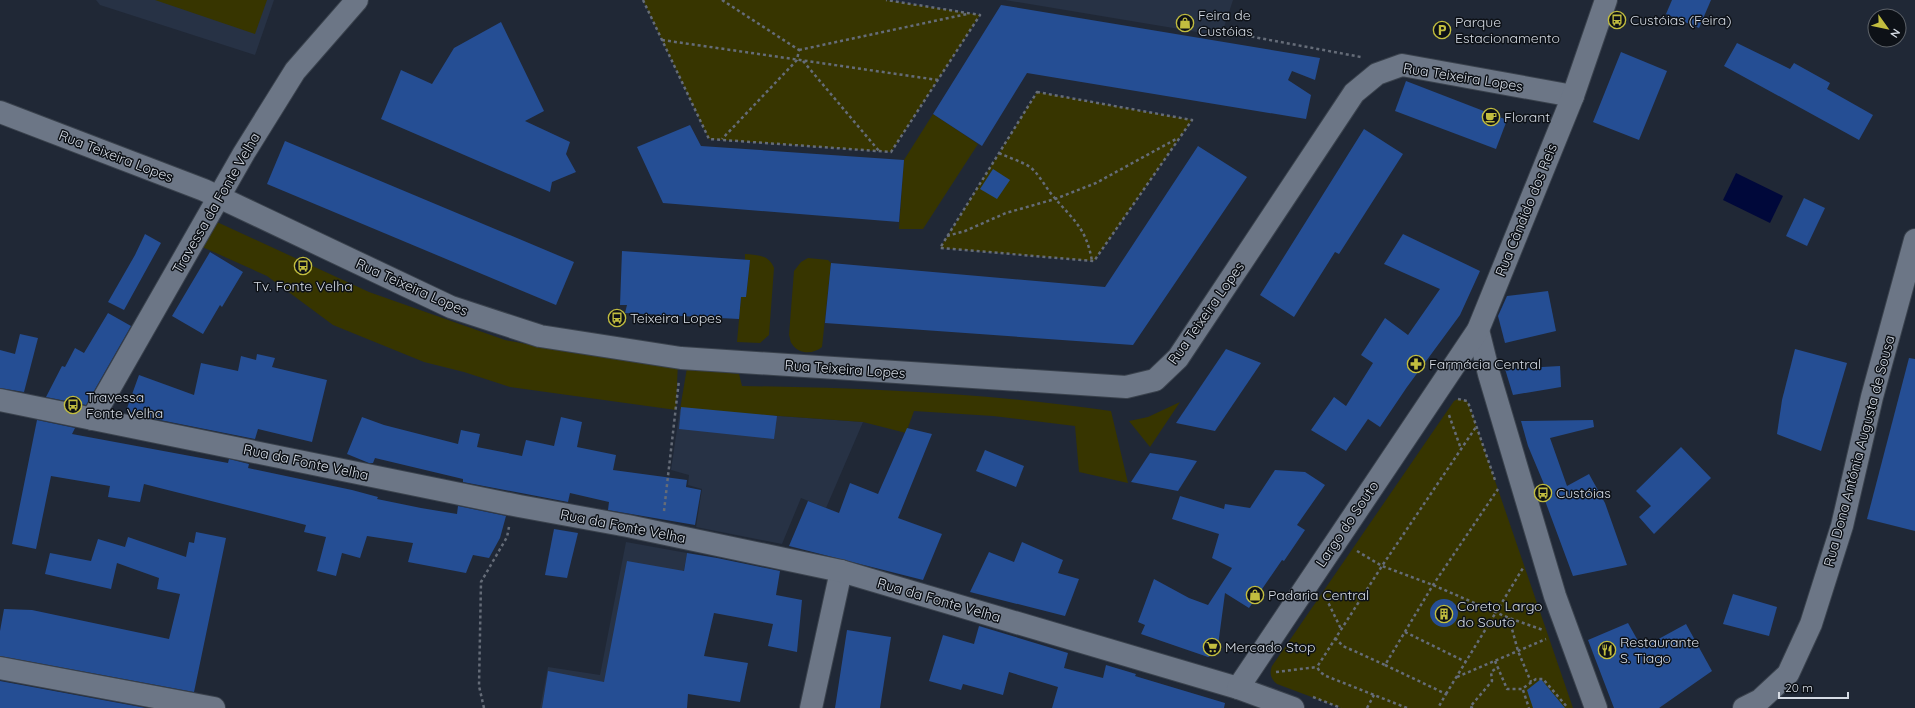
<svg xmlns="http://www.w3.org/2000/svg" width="1915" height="708" font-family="Quicksand,sans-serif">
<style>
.built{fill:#273245}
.green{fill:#373500}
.water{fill:#00083a}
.building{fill:#254e94}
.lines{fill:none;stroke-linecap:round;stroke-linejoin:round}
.minor-casing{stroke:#3a424d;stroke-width:24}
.tertiary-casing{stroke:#3a424d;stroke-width:24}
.secondary-casing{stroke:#3a424d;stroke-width:24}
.path{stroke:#656c78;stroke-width:2.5;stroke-dasharray:3 3;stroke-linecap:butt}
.minor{stroke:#6c7686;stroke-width:22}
.tertiary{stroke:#6c7686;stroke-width:22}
.secondary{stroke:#6c7686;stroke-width:22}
.labels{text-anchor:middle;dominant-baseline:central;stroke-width:3;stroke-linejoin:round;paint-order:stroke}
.poi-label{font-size:14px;fill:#d6dce5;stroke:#0d1117;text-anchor:start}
.street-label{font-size:14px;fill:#d6dce5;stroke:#0d1117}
</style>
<rect width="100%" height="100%" fill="#202836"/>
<g class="built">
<path d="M96 0H274L255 55 100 5Z"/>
<path d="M1005 0H1233L1221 36Z"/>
<path d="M680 409 863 422 826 508 801 498 782 544 696 527 702 489 688 485 689 475 671 470Z"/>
<path d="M626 542 687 553 659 708H540L548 667 600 675Z"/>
</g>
<g class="green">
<path d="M155 0H267L255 34Z"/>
<path d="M643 0H886L980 15 891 152 709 139Z"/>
<path d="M1037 92 1192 120 1094 261 940 248Z"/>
<path d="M933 114 978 144 923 229H899L904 160Z"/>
<path d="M217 222 369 292 505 340 573 353 678 361 676 410 510 387 464 372 424 362 333 325 267 276 198 245Z"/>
<path d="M745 254C758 255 769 255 774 268L769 335 760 343 737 342 741 297H746L750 260H745Z"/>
<path d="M808 258 828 260 831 263 822 347C814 354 799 355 792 344 790 342 790 337 789 335L794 271 801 262Z"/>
<path d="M687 368 739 374 742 386C867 388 987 393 1111 411L1128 483 1079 472 1075 426 993 416 914 411 906 433 863 422 680 409Z"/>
<path d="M1458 399 1467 401 1469 405 1573 708H1341L1277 684C1271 679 1269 674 1272 666L1454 401Z"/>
<path d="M1180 402 1150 447 1129 421 1148 417Z"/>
</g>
<path class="water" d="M1736 173 1783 196 1770 223 1723 200Z"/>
<g class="building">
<path d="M1672 0H1711L1699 28 1666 14Z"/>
<path d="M1001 5 1320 58 1315 80 1292 71 1288 80 1311 95 1306 119 1027 73 982 146 933 114Z"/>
<path d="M501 22 544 111 525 121 570 142 566 154 576 172 552 182 550 192 381 119 401 70 432 84 454 48Z"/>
<path d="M1737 43 1790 69 1794 63 1830 83 1827 89 1873 115 1859 140 1724 66Z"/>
<path d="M1621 52 1667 71 1639 140 1593 122Z"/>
<path d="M1406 81 1507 120 1496 149 1395 111Z"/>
<path d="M690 125 701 146 904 160 899 222 663 203 637 147Z"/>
<path d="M1364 129 1403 154 1339 254 1335 252 1294 317 1260 295Z"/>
<path d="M285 141 574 262 556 305 267 184Z"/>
<path d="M1198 146 1247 177 1133 345 825 323 831 263 1105 287Z"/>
<path d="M993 169 1010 180 997 199 980 189Z"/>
<path d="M1804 198 1825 208 1807 246 1786 236Z"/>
<path d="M145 234 161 243 124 310 108 302 135 255Z"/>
<path d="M1403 234 1480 271 1460 315 1407 387 1380 427 1368 419 1346 451 1311 430 1334 397 1346 406 1373 363 1361 355 1385 318 1408 335 1440 289 1384 264Z"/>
<path d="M622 251 750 260 746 297H741L739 319 625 313 627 305H620Z"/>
<path d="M210 252 243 272 222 307 220 305 203 334 172 316Z"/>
<path d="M1548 291 1556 331 1505 343 1498 316 1507 296Z"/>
<path d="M108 313 131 326 86 405 46 397 62 366 65 367 75 348 84 353Z"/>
<path d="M20 334 38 338 24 392 0 388V350L15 354Z"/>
<path d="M1226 349 1261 363 1215 431 1176 423Z"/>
<path d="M1795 349 1847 363 1821 451 1777 434 1782 400Z"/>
<path d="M257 354 275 358 272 367 327 380 312 442 258 429 255 439 140 416 126 411 139 375 194 395 201 363 238 371 241 356 256 360Z"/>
<path d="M1909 358 1915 359V531L1867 519Z"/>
<path d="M1560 366 1561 387 1513 395 1505 369Z"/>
<path d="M681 407 777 416 774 439 679 429Z"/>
<path d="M362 417 384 425 458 444 461 430 480 434 477 447 522 456 526 440 554 446 561 417 582 422 577 447 616 455 613 470 687 480 686 487 701 490 695 525 608 510 609 502 570 493 568 502 463 482V479L375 458 373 463H369L347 454Z"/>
<path d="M37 420 75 428 72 434 228 463 229 459 249 464 248 468 352 490 378 497 377 499 421 508 457 514 458 506 506 516 500 538 489 558 473 555 466 573 408 562 413 543 367 536 360 558 342 553 336 576 317 571 326 537 304 532 306 525 144 484 140 502 108 497 110 486 51 476 36 549 12 544Z"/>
<path d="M1593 420 1594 427 1550 438 1567 486 1589 474 1605 503 1627 565 1573 576 1544 498 1549 496 1528 446 1521 421Z"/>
<path d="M907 428 932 434 898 518 942 534 923 580 789 546 808 501 839 513 850 483 878 494Z"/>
<path d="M1681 447 1711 478 1654 534 1639 517 1651 506 1636 491Z"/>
<path d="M985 450 1024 466 1016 487 976 471Z"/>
<path d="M1150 453 1182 458 1197 461 1178 491 1131 482Z"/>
<path d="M1275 470 1305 472 1325 485 1297 525 1305 530 1284 561 1282 560 1249 608 1225 593 1217 653 1208 657 1141 634 1145 625 1138 622 1154 579 1189 598 1208 605 1232 568 1212 558 1219 534 1172 519 1180 496 1224 509 1225 504 1250 508Z"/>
<path d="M554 529 578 533 567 578 545 575Z"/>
<path d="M196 532 226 538 194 692 0 656V631L4 609 32 610 169 639 180 594 157 589 159 578 117 563 111 589 45 574 50 553 91 561 98 539 125 547 128 537 186 557 189 542 194 543Z"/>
<path d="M1022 542 1063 560 1058 573 1079 579 1065 616 970 592 989 552 1014 562Z"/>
<path d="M687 553 717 558 780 571 776 595 802 600 797 652 768 646 773 624 714 613 704 656 748 663 740 702 688 694 687 708H542L548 671 604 682 627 561 684 571Z"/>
<path d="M1733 594 1777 607 1769 636 1723 624Z"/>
<circle cx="1444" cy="613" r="14"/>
<path d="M1628 623 1642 648 1686 624 1712 671 1659 708H1614L1588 640Z"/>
<path d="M979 626 1068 653 1064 668 1103 678 1106 665 1136 674 1135 676 1225 703 1224 708H1052L1058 687 1009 672 1003 695 963 684 961 690 929 681 943 635 974 644Z"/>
<path d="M847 630 891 637 880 708H835Z"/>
<path d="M1541 679 1565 708H1533L1527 690Z"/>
<path d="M0 681 146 708H0Z"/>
</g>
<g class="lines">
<defs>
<g id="minor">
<path d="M92 419 244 153 295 71 357 0"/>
<path d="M0 668 214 708"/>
<path d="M811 708 841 571"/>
<path d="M1744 708 1760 700 1788 674 1811 624 1842 526 1872 397 1915 240"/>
</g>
<g id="tertiary">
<path d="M0 112 204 190 451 307 540 336 681 358 1126 387 1155 380 1178 358 1354 93 1377 74 1402 65 1573 96"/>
<path d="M0 400 519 506 628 526 841 571 1238 688"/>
</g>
<g id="secondary">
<path d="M1478 330 1489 374 1555 596 1596 708"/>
<path d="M1293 708 1238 688 1478 330 1573 96 1606 0"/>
</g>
</defs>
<use href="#minor" class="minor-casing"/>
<use href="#tertiary" class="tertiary-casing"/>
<use href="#secondary" class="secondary-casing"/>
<g class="path">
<path d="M643 0 709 139 891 152 980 15 886 0"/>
<path d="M722 0 799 50 797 60 722 139"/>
<path d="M1216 30 1361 57"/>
<path d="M662 40 938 80"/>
<path d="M799 50 967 14"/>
<path d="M803 61 879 151"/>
<path d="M1037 92 1192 120 1094 261 940 248Z"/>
<path d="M999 153C1009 158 1021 161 1030 167 1040 175 1045 187 1053 196 1073 220 1086 227 1092 261"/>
<path d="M947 236 965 231 1006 213 1055 199 1096 183 1178 138"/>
<path d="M1458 399 1467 401 1469 405 1495 480"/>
<path d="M1449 415 1461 449"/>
<path d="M664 511 679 380"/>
<path d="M1357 551 1382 566 1433 585 1509 618 1543 630"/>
<path d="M1326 598 1341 629"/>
<path d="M1509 618 1518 651 1531 682"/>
<path d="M1405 632 1466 662"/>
<path d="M1335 638 1343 646 1385 665 1433 585 1498 489"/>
<path d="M1495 661 1507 689H1522L1536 679H1543L1568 708"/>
<path d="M1385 665 1446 694 1438 708"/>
<path d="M1276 672 1317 667"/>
<path d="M1457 677 1546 639"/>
<path d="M1523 690 1529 708"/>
<path d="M1446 694 1523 568"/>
<path d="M1313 697 1341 708"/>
<path d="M484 708 479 686 481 582 507 537 509 527"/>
<path d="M1367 708 1374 695"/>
<path d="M1407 708 1326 676 1320 672 1317 667 1382 566 1476 427"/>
<path d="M1473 708 1470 707 1492 681 1491 672 1498 667"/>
</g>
<use href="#minor" class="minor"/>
<use href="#tertiary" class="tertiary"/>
<use href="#secondary" class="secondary"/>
</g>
<defs>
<symbol id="bus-ring" viewBox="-11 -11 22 22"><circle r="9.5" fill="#0d1117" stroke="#c2bd3f" stroke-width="1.5"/><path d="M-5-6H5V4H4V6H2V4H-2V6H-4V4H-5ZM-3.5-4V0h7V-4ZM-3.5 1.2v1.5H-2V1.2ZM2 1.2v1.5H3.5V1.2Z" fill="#c2bd3f"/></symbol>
<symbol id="shop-ring" viewBox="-11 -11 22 22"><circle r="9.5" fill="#0d1117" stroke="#c2bd3f" stroke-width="1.5"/><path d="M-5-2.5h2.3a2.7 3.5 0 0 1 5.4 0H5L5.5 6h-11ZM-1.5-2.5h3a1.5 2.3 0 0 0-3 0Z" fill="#c2bd3f"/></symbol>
<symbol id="parking-ring" viewBox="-11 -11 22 22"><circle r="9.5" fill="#0d1117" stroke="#c2bd3f" stroke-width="1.5"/><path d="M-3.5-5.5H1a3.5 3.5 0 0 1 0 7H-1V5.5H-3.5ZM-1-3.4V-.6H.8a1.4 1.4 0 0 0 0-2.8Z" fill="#c2bd3f"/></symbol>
<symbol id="cafe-ring" viewBox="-11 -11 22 22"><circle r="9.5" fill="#0d1117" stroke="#c2bd3f" stroke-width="1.5"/><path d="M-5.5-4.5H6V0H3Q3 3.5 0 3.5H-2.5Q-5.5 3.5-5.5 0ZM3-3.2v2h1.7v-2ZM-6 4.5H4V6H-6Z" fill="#c2bd3f"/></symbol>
<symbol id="pharmacy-ring" viewBox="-11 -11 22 22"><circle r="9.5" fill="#0d1117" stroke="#c2bd3f" stroke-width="1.5"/><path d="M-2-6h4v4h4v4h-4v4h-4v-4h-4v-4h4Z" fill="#c2bd3f"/></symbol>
<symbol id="building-ring" viewBox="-11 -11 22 22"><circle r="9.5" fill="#0d1117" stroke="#c2bd3f" stroke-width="1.5"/><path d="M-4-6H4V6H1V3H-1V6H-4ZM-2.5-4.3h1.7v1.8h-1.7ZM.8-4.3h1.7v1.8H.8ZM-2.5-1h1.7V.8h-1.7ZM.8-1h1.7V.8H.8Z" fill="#c2bd3f"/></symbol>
<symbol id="supermarket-ring" viewBox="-11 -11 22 22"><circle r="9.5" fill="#0d1117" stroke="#c2bd3f" stroke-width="1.5"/><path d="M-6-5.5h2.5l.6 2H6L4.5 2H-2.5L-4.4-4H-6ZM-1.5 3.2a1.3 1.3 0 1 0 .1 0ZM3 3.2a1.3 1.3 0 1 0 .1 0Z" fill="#c2bd3f"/></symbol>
<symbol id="restaurant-ring" viewBox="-11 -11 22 22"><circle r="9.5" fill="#0d1117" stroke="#c2bd3f" stroke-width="1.5"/><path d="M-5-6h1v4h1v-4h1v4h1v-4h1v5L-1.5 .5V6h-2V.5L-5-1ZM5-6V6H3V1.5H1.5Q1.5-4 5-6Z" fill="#c2bd3f"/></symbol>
</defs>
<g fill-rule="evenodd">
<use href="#bus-ring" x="1607" y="10" width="20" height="20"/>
<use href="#shop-ring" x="1175" y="13" width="20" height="20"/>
<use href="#parking-ring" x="1432" y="20" width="20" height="20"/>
<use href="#cafe-ring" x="1481" y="107" width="20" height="20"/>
<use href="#bus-ring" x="293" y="256" width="20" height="20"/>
<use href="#bus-ring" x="607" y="308" width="20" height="20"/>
<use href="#pharmacy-ring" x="1406" y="354" width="20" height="20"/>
<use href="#bus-ring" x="63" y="395" width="20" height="20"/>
<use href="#bus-ring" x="1533" y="483" width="20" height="20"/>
<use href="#shop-ring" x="1245" y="585" width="20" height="20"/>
<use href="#building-ring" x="1434" y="604" width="20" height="20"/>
<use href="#supermarket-ring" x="1202" y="637" width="20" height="20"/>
<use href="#restaurant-ring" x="1597" y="640" width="20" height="20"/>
</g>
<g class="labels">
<g class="poi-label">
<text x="1198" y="15">Feira de<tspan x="1198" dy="16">Custóias</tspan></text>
<text x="1630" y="20">Custóias (Feira)</text>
<text x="1455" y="22">Parque<tspan x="1455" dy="16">Estacionamento</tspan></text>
<text x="1504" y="117">Florant</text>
<text x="303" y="286" text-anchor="middle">Tv. Fonte Velha</text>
<text x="630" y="318">Teixeira Lopes</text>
<text x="1429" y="364">Farmácia Central</text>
<text x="86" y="397">Travessa<tspan x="86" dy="16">Fonte Velha</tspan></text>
<text x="1556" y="493">Custóias</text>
<text x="1268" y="595">Padaria Central</text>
<text x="1457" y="606">Coreto Largo<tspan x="1457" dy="16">do Souto</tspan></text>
<text x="1620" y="642">Restaurante<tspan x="1620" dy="16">S. Tiago</tspan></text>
<text x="1225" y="647">Mercado Stop</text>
</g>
<g class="street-label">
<text transform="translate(1463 77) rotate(9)">Rua Teixeira Lopes</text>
<text transform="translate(116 156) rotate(21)">Rua Teixeira Lopes</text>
<text transform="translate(216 203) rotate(-60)">Travessa da Fonte Velha</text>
<text transform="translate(1526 210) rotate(-68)">Rua Cândido dos Reis</text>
<text transform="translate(412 287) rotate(24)">Rua Teixeira Lopes</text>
<text transform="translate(1206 313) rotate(-55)">Rua Teixeira Lopes</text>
<text transform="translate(845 369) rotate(4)">Rua Teixeira Lopes</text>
<text transform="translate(1859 451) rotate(-75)">Rua Dona Antónia Augusta de Sousa</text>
<text transform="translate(306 462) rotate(12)">Rua da Fonte Velha</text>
<text transform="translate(1347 524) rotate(-56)">Largo do Souto</text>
<text transform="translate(623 526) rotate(11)">Rua da Fonte Velha</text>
<text transform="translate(939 600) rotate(16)">Rua da Fonte Velha</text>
</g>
</g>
<g transform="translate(1887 28) rotate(123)"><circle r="19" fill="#0d1117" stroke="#5d6269"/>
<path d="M0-3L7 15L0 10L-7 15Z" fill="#c2bd3f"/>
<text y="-6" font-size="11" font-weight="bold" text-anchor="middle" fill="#d6dce5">N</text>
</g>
<path d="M1779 692v6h69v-6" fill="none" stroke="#d6dce5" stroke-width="2"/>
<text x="1785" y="692" font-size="12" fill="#d6dce5" stroke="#0d1117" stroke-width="3" paint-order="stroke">20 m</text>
</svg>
